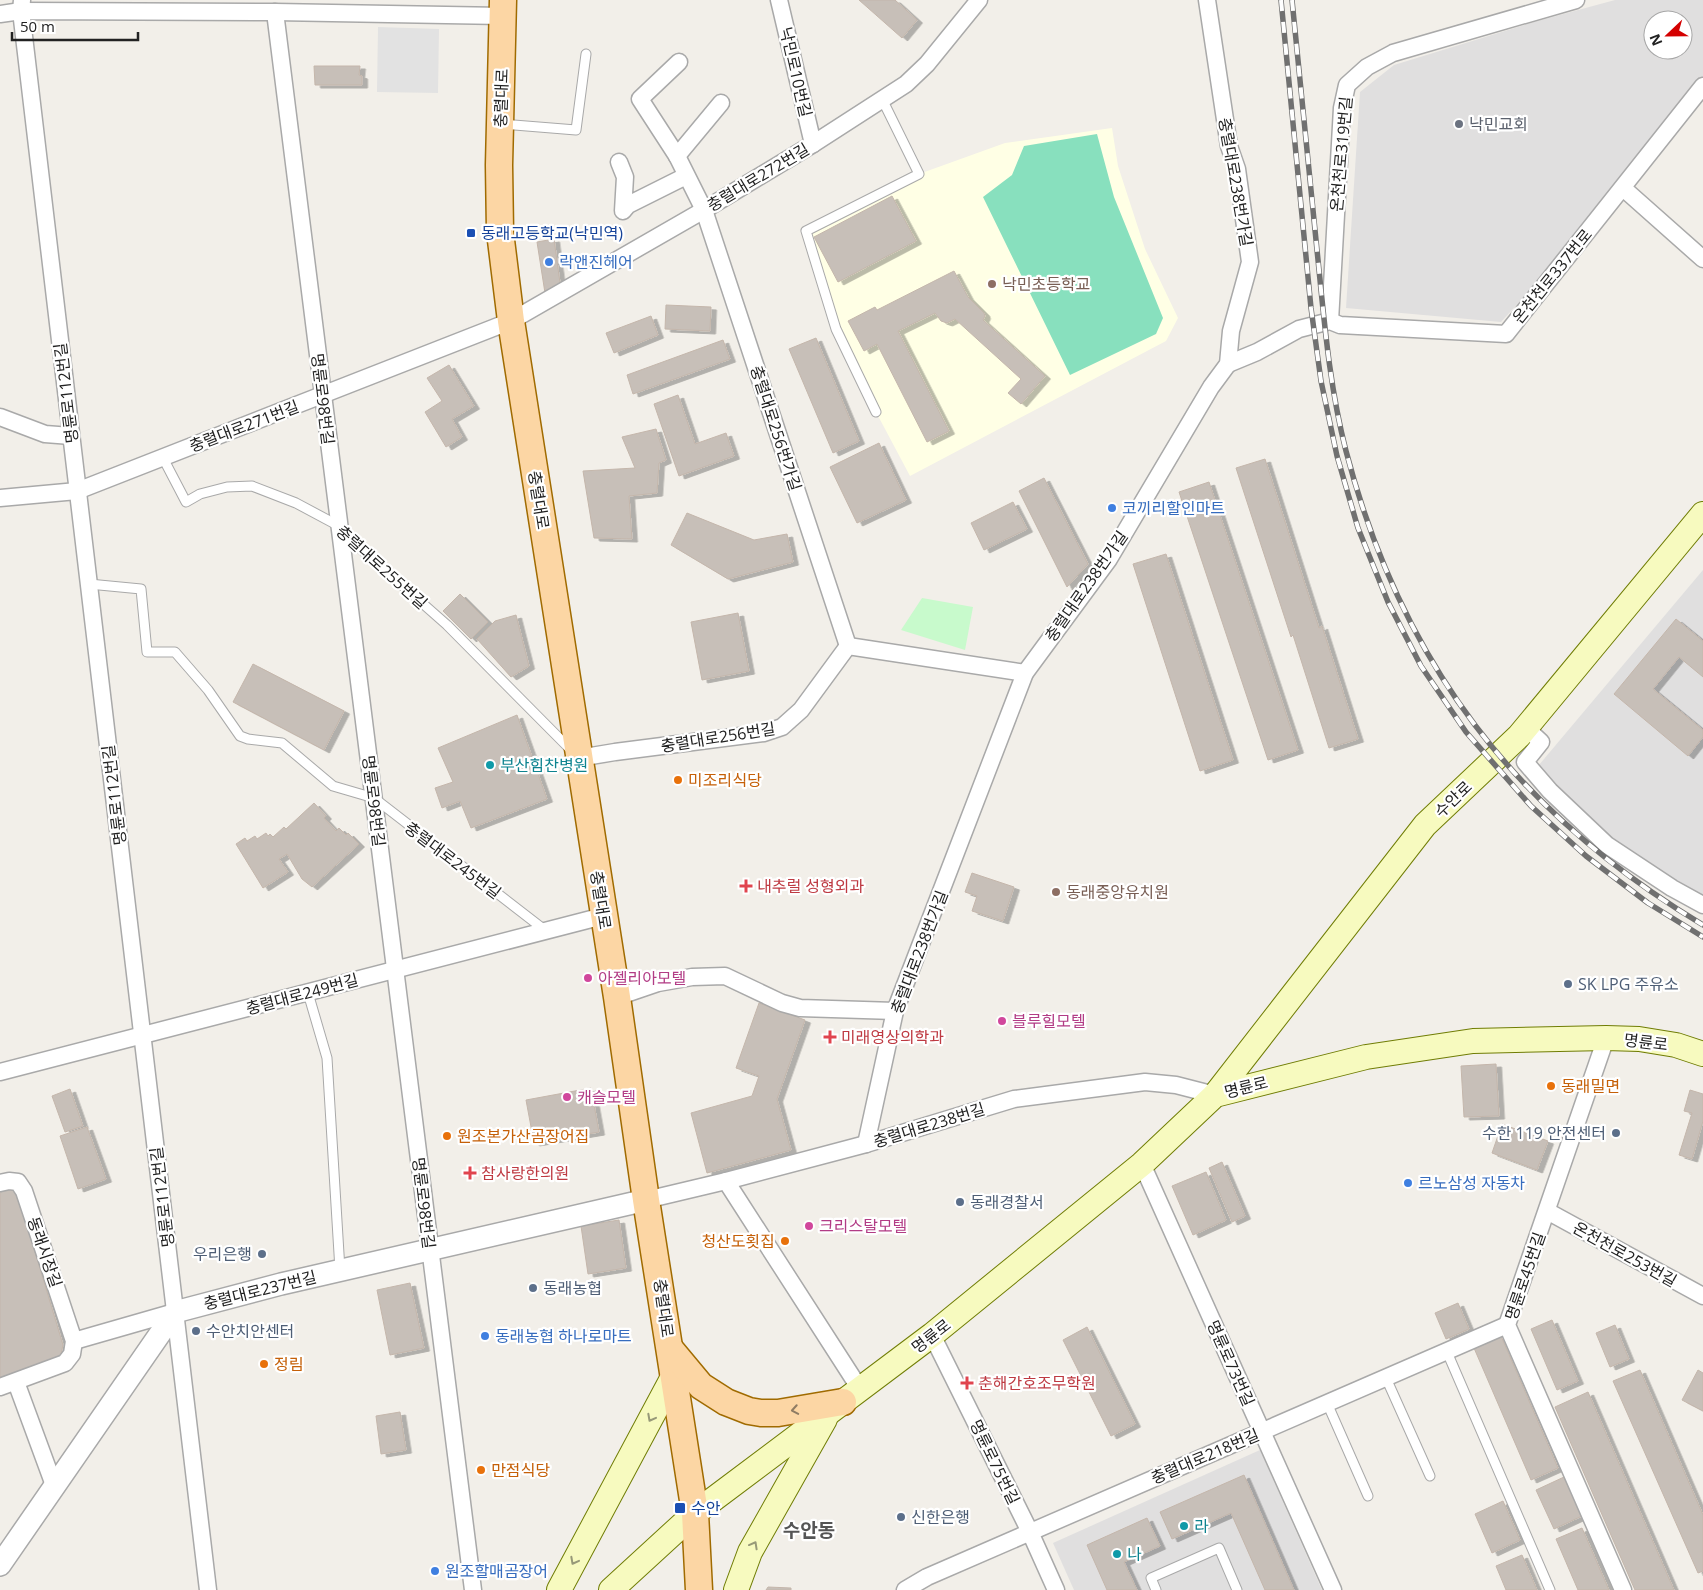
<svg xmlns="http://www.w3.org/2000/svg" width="1703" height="1590" font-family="'Open Sans','Noto Sans KR',sans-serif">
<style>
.residential{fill:#e0dfdf;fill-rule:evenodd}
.education{fill:#ffffe5}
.park{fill:#c8facc}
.pitch{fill:#88e0be}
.parking{fill:#e2e2e2}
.building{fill:#c7bfb8;stroke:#c4b6ab;filter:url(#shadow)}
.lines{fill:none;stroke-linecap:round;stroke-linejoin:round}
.service-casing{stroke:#a9a9a9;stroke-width:11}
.minor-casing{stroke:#a9a9a9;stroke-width:19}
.tertiary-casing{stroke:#a9a9a9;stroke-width:24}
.secondary-casing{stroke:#707d05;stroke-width:26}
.primary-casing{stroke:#a06b00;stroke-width:29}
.service{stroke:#fff;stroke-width:9}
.minor{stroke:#fff;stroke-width:16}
.tertiary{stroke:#fff;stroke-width:21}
.secondary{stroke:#f7fabf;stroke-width:24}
.primary{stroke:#fcd6a4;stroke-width:26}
.rail-casing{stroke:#707070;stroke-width:5.5}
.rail{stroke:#fff;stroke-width:4;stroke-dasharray:11;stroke-linecap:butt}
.oneway{stroke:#8f7c63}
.oneway2{stroke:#979978}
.worship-dot{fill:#6b7280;stroke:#fff;stroke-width:2}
.transit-dot{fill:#1a4fb4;stroke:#fff;stroke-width:2}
.shop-dot{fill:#3f7fe0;stroke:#fff;stroke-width:2}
.education-dot{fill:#8d6e63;stroke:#fff;stroke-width:2}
.culture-dot{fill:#0f9aa8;stroke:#fff;stroke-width:2}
.food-dot{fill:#e8710a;stroke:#fff;stroke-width:2}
.health-dot{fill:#e0444e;stroke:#fff;stroke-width:2}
.hotel-dot{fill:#d1479c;stroke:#fff;stroke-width:2}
.service-dot{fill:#5c6f8a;stroke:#fff;stroke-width:2}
.labels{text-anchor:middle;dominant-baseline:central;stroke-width:4.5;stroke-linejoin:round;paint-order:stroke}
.street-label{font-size:16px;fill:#222;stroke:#fff}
.worship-label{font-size:16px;fill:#5b616d;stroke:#fff;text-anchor:start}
.transit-label{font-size:16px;fill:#164399;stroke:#fff;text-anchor:start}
.shop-label{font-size:16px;fill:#366cbe;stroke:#fff;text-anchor:start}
.education-label{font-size:16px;fill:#785e54;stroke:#fff;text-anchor:start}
.culture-label{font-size:16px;fill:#0d838f;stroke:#fff;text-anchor:start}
.food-label{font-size:16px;fill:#c56008;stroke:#fff;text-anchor:start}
.health-label{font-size:16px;fill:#be3a42;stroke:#fff;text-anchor:start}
.hotel-label{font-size:16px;fill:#b23c85;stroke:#fff;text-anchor:start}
.service-label{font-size:16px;fill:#4e5e75;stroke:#fff;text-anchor:start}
.quarter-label{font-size:19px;font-weight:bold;fill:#555;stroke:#fff}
</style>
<defs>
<filter id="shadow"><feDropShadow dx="5.5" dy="3" stdDeviation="0" flood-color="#0004"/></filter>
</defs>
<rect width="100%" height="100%" fill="#f2efe9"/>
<g class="residential">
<path d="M1615 0H1703V100L1501 322 1346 308 1360 92 1394 65 1534 22ZM1653 20H1683V50H1653Z"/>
<path d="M1703 570V899L1614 842 1564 796 1539 765Z"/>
<path d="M1260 1450 1322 1590H1074L1053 1543Z"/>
</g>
<path class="education" d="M1112 128 1118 166 1145 249 1178 318 1166 341 910 476 876 412 836 329 806 231 919 174 1005 143Z"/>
<path class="park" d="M922 598 973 607 965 650 901 630Z"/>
<path class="pitch" d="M1097 134 1114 197 1163 318 1156 334 1070 375 983 197 1012 175 1024 146Z"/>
<path class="parking" d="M378 27 439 29 438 93 377 92Z"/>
<g class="building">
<path d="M859 0H895L917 20 902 38Z"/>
<path d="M314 66H360L359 75 362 76V85H315Z"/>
<path d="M892 196 916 241 838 282 814 237Z"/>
<path d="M554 239 560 283 545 293 537 242Z"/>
<path d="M954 271 968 297 984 313 985 316 983 320 1045 376 1021 404 1008 393 1021 379 955 319 947 323 941 321 935 313 898 331 949 431 927 442 877 344 864 351 848 321 875 307 877 310Z"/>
<path d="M666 305 711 307 710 331 665 329Z"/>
<path d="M651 316 658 335 614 353 606 333Z"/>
<path d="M816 338 859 441 833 453 789 349Z"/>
<path d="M723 340 730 359 633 394 627 375Z"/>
<path d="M449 365 474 406 452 419 462 437 446 447 425 412 442 401 427 378Z"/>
<path d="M678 395 695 444 726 433 734 456 679 476 654 404Z"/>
<path d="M656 429 666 460 659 463 657 493 629 496 632 539 594 538 583 471 635 468 622 437Z"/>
<path d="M879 443 906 500 857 523 830 467Z"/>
<path d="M1265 459 1319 628 1322 626 1358 739 1329 748 1293 635 1291 637 1236 468Z"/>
<path d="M1044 478 1088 564 1067 587 1019 491Z"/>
<path d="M1209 482 1298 750 1268 760 1179 492Z"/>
<path d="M1013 502 1027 529 984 550 971 523Z"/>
<path d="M687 513 754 540 787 534 793 562 728 579 671 545Z"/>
<path d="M1166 554 1233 760 1200 771 1133 564Z"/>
<path d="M460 594 488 622 471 639 443 611Z"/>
<path d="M738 613 749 671 702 680 691 622Z"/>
<path d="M516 615 529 666 511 677 477 639 495 621Z"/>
<path d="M1676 619 1703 641V677L1679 657 1653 689 1703 730V737L1688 756 1614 694Z"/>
<path d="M253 664 344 711 324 750 233 702Z"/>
<path d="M517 715 547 799 471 828 460 801 442 808 435 788 453 782 438 748Z"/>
<path d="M314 803 326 816 324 818 336 831 339 828 346 835 348 833 359 844 312 887 302 879 287 854 279 859 288 872 263 888 236 844 245 838 247 841 255 836 257 839 266 833 268 836 270 834 273 837 284 827 286 829Z"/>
<path d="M972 873 1014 887 1003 921 972 911 977 896 965 892Z"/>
<path d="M759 1003 805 1020 777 1099 791 1150 707 1173 691 1113 752 1096 759 1076 736 1068Z"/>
<path d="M1496 1064 1499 1116 1464 1117 1461 1066Z"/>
<path d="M591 1088 599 1132 534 1143 526 1100Z"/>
<path d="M70 1089 83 1126 65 1132 52 1096Z"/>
<path d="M1690 1090 1703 1094V1121L1692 1159 1679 1155 1692 1113 1684 1111Z"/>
<path d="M1502 1124 1548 1141 1537 1170 1492 1153Z"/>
<path d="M87 1127 106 1179 78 1189 60 1136Z"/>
<path d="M1222 1162 1245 1216 1232 1222 1209 1168Z"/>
<path d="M1206 1172 1226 1220 1193 1235 1172 1186Z"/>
<path d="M4 1185 17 1192 63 1345 59 1362 0 1380V1187Z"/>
<path d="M619 1220 626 1268 588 1274 581 1226Z"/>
<path d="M410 1283 424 1348 390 1355 377 1290Z"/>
<path d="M1458 1303 1469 1329 1446 1339 1435 1313Z"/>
<path d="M1552 1320 1578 1381 1557 1390 1531 1329Z"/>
<path d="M1615 1325 1629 1359 1610 1367 1596 1333Z"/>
<path d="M1087 1327 1135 1424 1111 1436 1063 1340Z"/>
<path d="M1501 1336 1558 1468 1531 1480 1474 1348Z"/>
<path d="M1640 1370 1703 1515V1571L1698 1573 1613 1381Z"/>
<path d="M1698 1370 1703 1373V1411L1682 1400Z"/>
<path d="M1588 1392 1674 1590H1635L1555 1407Z"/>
<path d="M400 1412 406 1450 381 1454 376 1416Z"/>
<path d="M1244 1475 1294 1590H1265L1231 1513 1172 1539 1160 1512Z"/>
<path d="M1564 1477 1582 1516 1554 1529 1536 1490Z"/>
<path d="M1503 1501 1520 1540 1492 1553 1475 1514Z"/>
<path d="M1147 1518 1160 1546 1124 1562 1137 1590H1107L1087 1545Z"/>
<path d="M1582 1528 1609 1590H1578L1556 1539Z"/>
<path d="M1522 1555 1537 1590H1506L1496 1566Z"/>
<path d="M768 1587 791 1588V1590H766Z"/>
</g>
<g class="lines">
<defs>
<g id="service">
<path d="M503 124 576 130 586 54"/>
<path d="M876 412 836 329 806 231 919 174 882 99"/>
<path d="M163 458 186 502 200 494 227 487 252 486 296 503 339 526 362 550 447 625 572 751"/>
<path d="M89 584 141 589 147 652H175L208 690 240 736 248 739 282 743 333 786 374 798 546 931"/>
<path d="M308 993 327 1058 340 1270"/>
<path d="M1447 1352 1550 1590"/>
<path d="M1386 1378 1430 1476"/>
<path d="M1327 1403 1368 1496"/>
<path d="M1156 1590 1151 1578 1219 1548 1237 1590"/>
</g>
<g id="minor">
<path d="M22 0 21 11 208 1590"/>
<path d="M779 0 813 144"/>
<path d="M275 12 473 1590"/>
<path d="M0 14 21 11 275 12 503 16"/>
<path d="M679 62 640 99 677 156 704 210 848 646"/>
<path d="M677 156 721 103"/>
<path d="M619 162 625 177 623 211 628 205 686 176"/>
<path d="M1623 188 1703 259"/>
<path d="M1330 321 1342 108 1347 85 1367 67 1393 53 1576 0"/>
<path d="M1228 364 1257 352 1299 329 1330 321 1340 325 1506 334 1703 86"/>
<path d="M0 417 45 434 71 436"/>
<path d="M0 498 77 491 511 321 704 210 813 144 906 84 927 64 979 0"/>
<path d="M1526 728 1541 742 1525 762 1550 791 1607 845 1672 888 1703 905"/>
<path d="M579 758 615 752 764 733 782 727 801 710 848 646 1025 673"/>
<path d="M617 997 658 983 692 977 725 976 782 1003 800 1008 895 1011"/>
<path d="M1606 1038 1507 1325 1623 1590"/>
<path d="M0 1072 603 916"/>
<path d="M866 1144 895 1011 1025 673 1109 559 1211 387 1228 364 1231 331 1250 262 1237 169 1229 146 1207 0"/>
<path d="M1142 1164 1333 1590"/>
<path d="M726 1181 860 1389"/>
<path d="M0 1183 9 1181 18 1182 24 1191 74 1341 72 1354 65 1363 0 1387"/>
<path d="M646 1200 726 1181 866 1144 1014 1099 1145 1082 1176 1085 1215 1095"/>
<path d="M1547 1211 1703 1296"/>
<path d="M932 1335 1030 1532 1056 1590"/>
<path d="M74 1341 175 1312"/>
<path d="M16 1382 55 1488"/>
<path d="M905 1590 927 1577 1507 1325"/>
</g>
<path id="tertiary" d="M0 1565 175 1312 281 1284 646 1200"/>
<g id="secondary">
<path d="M1215 1095 1425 825 1519 736 1703 514"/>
<path d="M559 1590 674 1375"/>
<path d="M611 1590 695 1513 932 1335 1142 1164 1215 1095 1366 1057 1473 1041 1606 1038 1639 1039 1676 1045 1703 1054"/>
<path d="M736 1590 750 1552 825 1419"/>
</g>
<g id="primary">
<path d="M503 0 499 165 500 232 511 321 617 997 646 1200 695 1513 699 1590"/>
<path d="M671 1350 701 1386 726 1402 749 1411 761 1413H778L843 1402"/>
</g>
</defs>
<use href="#service" class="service-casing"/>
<use href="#minor" class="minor-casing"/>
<use href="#tertiary" class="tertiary-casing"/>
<use href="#secondary" class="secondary-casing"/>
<use href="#primary" class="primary-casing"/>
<use href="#service" class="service"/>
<use href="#minor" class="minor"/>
<use href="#tertiary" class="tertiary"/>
<use href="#secondary" class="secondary"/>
<use href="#primary" class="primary"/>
<defs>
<g id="rail">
<path d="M1281 0 1311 308 1321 381 1337 456 1358 528 1388 602 1421 666 1466 732 1531 806 1586 856 1648 903 1703 937"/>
<path d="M1292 0C1300 83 1309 167 1317 250 1324 318 1329 385 1346 451 1401 662 1516 813 1703 925"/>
</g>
</defs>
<use href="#rail" class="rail-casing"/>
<use href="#rail" class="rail"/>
</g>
<defs><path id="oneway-chevron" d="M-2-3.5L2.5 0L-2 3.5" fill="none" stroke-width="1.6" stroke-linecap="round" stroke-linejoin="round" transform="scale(1.25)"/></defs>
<use class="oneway" href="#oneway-chevron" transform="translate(795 1410) rotate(170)"/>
<g class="oneway2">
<use href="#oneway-chevron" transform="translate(651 1418) rotate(118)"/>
<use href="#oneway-chevron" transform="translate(754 1545) rotate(-61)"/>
<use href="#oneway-chevron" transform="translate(574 1561) rotate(118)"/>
</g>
<circle class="worship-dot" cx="1459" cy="124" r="5"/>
<g class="transit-dot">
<rect x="466" y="228" width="10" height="10" rx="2.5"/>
<rect x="674" y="1502" width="12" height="12" rx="2.5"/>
</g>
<g class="shop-dot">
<circle cx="549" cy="262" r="5"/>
<circle cx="1112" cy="508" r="5"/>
<circle cx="1408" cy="1183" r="5"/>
<circle cx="485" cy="1336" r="5"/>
<circle cx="435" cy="1571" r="5"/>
</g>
<g class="education-dot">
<circle cx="992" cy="284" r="5"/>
<circle cx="1056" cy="892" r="5"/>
</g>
<g class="culture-dot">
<circle cx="490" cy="765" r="5"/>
<circle cx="1184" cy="1526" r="5"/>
<circle cx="1117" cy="1554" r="5"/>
</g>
<g class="food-dot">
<circle cx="678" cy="780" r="5"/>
<circle cx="1551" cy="1086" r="5"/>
<circle cx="447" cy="1136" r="5"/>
<circle cx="785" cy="1241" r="5"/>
<circle cx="264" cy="1364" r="5"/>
<circle cx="481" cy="1470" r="5"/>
</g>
<g class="health-dot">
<path d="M743.5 878.5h5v5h5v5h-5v5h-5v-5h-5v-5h5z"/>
<path d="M827.5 1029.5h5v5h5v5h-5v5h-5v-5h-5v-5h5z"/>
<path d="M467.5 1165.5h5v5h5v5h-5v5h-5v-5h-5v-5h5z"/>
<path d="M964.5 1375.5h5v5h5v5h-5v5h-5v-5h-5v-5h5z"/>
</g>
<g class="hotel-dot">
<circle cx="588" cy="978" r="5"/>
<circle cx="1002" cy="1021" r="5"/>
<circle cx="567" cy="1097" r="5"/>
<circle cx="809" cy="1226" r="5"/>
</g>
<g class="service-dot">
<circle cx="1568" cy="984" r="5"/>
<circle cx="1616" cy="1133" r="5"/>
<circle cx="960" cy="1202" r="5"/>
<circle cx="262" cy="1254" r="5"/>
<circle cx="533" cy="1288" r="5"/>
<circle cx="196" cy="1331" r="5"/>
<circle cx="901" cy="1517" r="5"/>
</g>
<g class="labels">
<g class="street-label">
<text transform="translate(796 72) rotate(77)">낙민로10번길</text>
<text transform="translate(501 98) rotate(-88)">충렬대로</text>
<text transform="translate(1341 154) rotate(-85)">온천천로319번길</text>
<text transform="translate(758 177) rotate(-31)">충렬대로272번길</text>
<text transform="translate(1236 182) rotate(80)">충렬대로238번가길</text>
<text transform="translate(1552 276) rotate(-51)">온천천로337번로</text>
<text transform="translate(66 393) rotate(-97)">명륜로112번길</text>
<text transform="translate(323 399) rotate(83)">명륜로98번길</text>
<text transform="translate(244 426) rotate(-21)">충렬대로271번길</text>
<text transform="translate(776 428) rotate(72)">충렬대로256번가길</text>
<text transform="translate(539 500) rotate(81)">충렬대로</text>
<text transform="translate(382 567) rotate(42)">충렬대로255번길</text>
<text transform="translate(1086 586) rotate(-55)">충렬대로238번가길</text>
<text transform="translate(718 737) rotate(-9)">충렬대로256번길</text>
<text transform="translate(114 795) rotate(-97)">명륜로112번길</text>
<text transform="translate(1453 799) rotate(-44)">수안로</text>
<text transform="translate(374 801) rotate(83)">명륜로98번길</text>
<text transform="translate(453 860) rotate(37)">충렬대로245번길</text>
<text transform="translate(601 900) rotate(81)">충렬대로</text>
<text transform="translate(919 952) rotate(-69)">충렬대로238번가길</text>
<text transform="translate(302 994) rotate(-15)">충렬대로249번길</text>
<text transform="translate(1646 1042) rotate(7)">명륜로</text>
<text transform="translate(1246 1087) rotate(-14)">명륜로</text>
<text transform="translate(929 1125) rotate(-17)">충렬대로238번길</text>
<text transform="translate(162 1197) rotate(-97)">명륜로112번길</text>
<text transform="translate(424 1203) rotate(83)">명륜로98번길</text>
<text transform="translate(45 1252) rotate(71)">동래시장길</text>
<text transform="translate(1625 1254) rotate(29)">온천천로253번길</text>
<text transform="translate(1525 1276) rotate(-71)">명륜로45번길</text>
<text transform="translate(260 1290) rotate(-14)">충렬대로237번길</text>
<text transform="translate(664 1308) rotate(82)">충렬대로</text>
<text transform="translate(931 1336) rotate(-38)">명륜로</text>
<text transform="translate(1231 1363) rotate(66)">명륜로73번길</text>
<text transform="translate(1205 1456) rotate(-23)">충렬대로218번길</text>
<text transform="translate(995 1462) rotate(64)">명륜로75번길</text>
</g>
<g class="worship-label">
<text x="1469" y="124">낙민교회</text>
</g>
<g class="transit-label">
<text x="481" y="233">동래고등학교(낙민역)</text>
<text x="691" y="1508">수안</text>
</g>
<g class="shop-label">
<text x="559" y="262">락앤진헤어</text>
<text x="1122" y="508">코끼리할인마트</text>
<text x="1418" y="1183">르노삼성 자동차</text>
<text x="495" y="1336">동래농협 하나로마트</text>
<text x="445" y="1571">원조할매곰장어</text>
</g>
<g class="education-label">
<text x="1002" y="284">낙민초등학교</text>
<text x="1066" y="892">동래중앙유치원</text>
</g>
<g class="culture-label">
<text x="500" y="765">부산힘찬병원</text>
<text x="1194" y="1526">라</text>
<text x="1127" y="1554">나</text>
</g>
<g class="food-label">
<text x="688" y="780">미조리식당</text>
<text x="1561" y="1086">동래밀면</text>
<text x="457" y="1136">원조본가산곰장어집</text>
<text x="775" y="1241" text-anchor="end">청산도횟집</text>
<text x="274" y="1364">정림</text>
<text x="491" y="1470">만점식당</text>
</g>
<g class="health-label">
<text x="757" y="886">내추럴 성형외과</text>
<text x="841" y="1037">미래영상의학과</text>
<text x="481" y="1173">참사랑한의원</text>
<text x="978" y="1383">춘해간호조무학원</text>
</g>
<g class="hotel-label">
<text x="598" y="978">아젤리아모텔</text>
<text x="1012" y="1021">블루힐모텔</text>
<text x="577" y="1097">캐슬모텔</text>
<text x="819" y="1226">크리스탈모텔</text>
</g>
<g class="service-label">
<text x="1578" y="984">SK LPG 주유소</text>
<text x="1606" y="1133" text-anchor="end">수한 119 안전센터</text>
<text x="970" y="1202">동래경찰서</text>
<text x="252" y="1254" text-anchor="end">우리은행</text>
<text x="543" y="1288">동래농협</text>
<text x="206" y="1331">수안치안센터</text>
<text x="911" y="1517">신한은행</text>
</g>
<g class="quarter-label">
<text x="809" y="1530">수안동</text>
</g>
</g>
<g transform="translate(1668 35) rotate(248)"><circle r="24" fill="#ffffff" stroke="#a7a7a7"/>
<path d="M0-4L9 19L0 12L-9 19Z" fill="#d40000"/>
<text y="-8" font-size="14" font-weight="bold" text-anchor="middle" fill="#222222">N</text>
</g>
<path d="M12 32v8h126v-8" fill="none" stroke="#222222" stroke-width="2.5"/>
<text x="20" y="32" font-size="15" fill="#222222" stroke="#ffffff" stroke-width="4" paint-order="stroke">50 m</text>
</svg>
